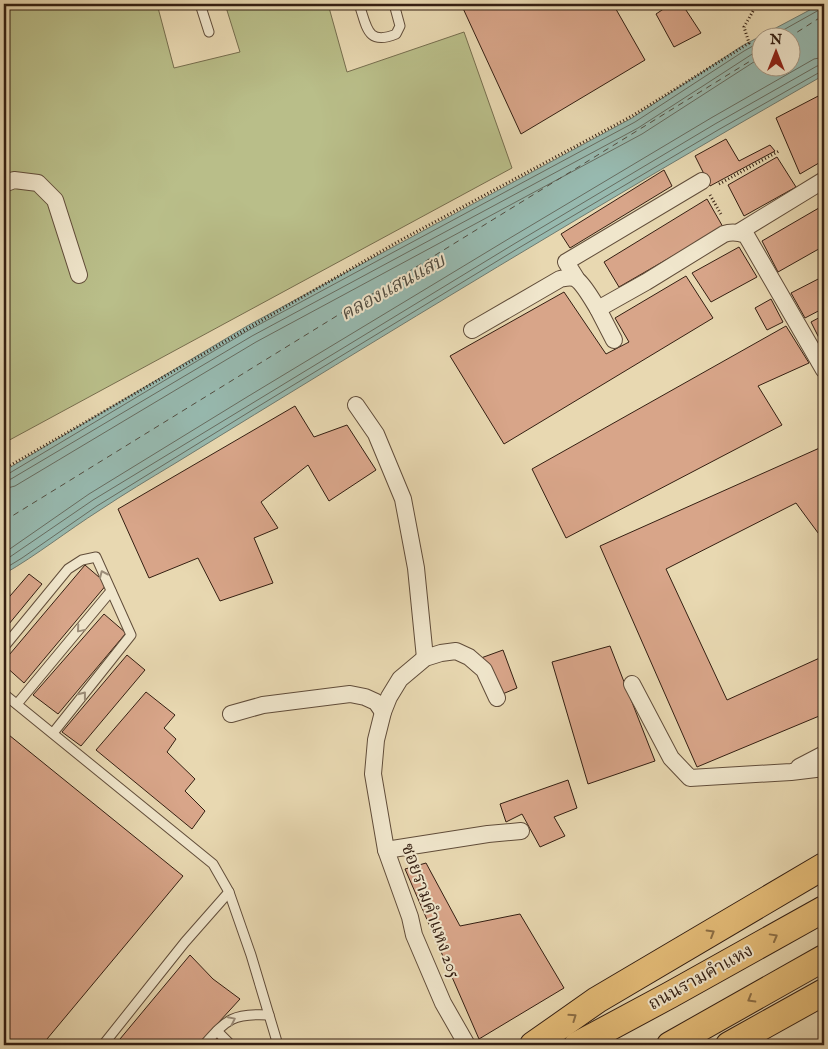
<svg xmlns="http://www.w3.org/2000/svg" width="828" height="1049" font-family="'IM FELL English','Noto Serif Thai',serif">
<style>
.green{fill:#b9be89;stroke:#766e4e}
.water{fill:#97b9af;stroke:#6f7b70;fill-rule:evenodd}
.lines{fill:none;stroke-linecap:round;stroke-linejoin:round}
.shore{stroke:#666c60;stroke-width:1}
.ferry{stroke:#524d41;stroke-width:1;stroke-dasharray:6 5;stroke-linecap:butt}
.building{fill:#d8a589;stroke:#341f12}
.service-casing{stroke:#614d3a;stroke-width:11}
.minor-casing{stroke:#614d3a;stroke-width:18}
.primary-casing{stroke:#341f12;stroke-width:28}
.path{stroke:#341f12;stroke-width:3;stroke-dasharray:1 2.5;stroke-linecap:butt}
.service{stroke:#f0e6cc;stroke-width:9}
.minor{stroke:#f0e6cc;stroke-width:16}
.primary{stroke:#e4bc78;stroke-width:26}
.oneway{stroke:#9b8c78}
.oneway2{stroke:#8c6e45}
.labels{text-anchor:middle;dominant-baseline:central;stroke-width:4;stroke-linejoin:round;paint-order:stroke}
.street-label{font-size:18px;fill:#341f12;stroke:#f0e6cc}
.water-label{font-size:19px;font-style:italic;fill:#524d41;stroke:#f0e6cc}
</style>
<rect width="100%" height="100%" fill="#e8d8b1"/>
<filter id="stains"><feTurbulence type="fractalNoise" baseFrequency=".004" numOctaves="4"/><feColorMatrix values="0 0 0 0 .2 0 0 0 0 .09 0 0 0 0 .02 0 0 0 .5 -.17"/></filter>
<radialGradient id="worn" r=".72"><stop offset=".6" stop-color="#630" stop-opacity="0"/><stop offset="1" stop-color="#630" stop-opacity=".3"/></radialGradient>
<path class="green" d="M4 4H157L174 68 240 52 225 4H328L347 72 464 32 512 168 4 443Z"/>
<path class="water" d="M821 4H824V75C605 200 389 332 174 464 149 479 124 494 100 510 67 531 37 555 4 574V471L247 326 632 118 742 46ZM760 38H790V68H760Z"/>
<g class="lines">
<g class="shore">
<path d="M769 38 819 10 822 4"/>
<path d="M4 475 8 474 249 330 635 122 744 51 760 42"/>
<path d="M4 481 11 479 252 336 638 128 760 49"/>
<path d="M4 489 15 486 256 342 642 134 760 58"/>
<path d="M4 553 89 494 247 397 510 238 711 118 814 59 824 57"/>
<path d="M4 561 93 500 251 404 514 244 715 124 817 66 824 65"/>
<path d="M4 569 22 558 97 506 254 409 517 249 718 130 820 72 824 71"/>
</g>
<g class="ferry">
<path d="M788 38 824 15"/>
<path d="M4 521 760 55"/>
</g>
</g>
<g class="building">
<path d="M461 4H613L645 60 521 134Z"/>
<path d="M671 4H682L701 33 674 47 656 14Z"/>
<path d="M824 93V160L800 174 776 118Z"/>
<path d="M726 139 739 161 770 145 775 151 710 186 695 156Z"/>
<path d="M777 157 796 187 744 216 728 185Z"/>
<path d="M664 170 672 186 570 248 561 234Z"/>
<path d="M707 199 723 227 619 287 604 262Z"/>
<path d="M824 205V246L778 272 762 241Z"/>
<path d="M739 247 757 277 711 302 692 273Z"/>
<path d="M686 276 713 318 504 444 450 356 564 292 606 354 629 342 615 318Z"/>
<path d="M824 276V308L805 318 791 293Z"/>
<path d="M771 299 783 322 767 330 755 308Z"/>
<path d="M824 315V348L811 322Z"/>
<path d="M786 326 809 363 758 386 782 425 566 538 532 469Z"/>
<path d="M295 406 314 437 347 425 376 470 329 501 308 465 261 502 278 528 254 538 273 583 220 601 198 558 149 578 118 509Z"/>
<path d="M824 446V541L796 503 666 569 727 700 824 656V714L697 767 600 546Z"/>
<path d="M85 565 107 584 24 683 4 665V661Z"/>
<path d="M29 574 42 584 4 630V603Z"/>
<path d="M104 614 126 633 58 714 33 695Z"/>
<path d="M610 646 655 761 588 784 552 662Z"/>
<path d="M503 650 517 688 500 695 481 658Z"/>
<path d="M127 655 145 670 81 746 62 732Z"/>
<path d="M146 692 175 715 164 728 176 739 167 752 195 779 185 791 205 811 192 829 96 750Z"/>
<path d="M4 731 183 876 42 1045H4Z"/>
<path d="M568 780 577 808 554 817 565 836 540 847 522 814 506 822 500 804Z"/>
<path d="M426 863 460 926 520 914 564 988 479 1039 405 869Z"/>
<path d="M190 955 213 979 240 999 198 1045H115Z"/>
</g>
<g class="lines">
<defs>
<g id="service">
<path d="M200 4 209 32"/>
<path d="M359 4C367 27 367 46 396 34L400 26 394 4"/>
<path d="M4 647 68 569 82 560 96 557 131 635 53 733"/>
<path d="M4 694 213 864 229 892 251 955 278 1045"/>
<path d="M17 704 111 591"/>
<path d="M217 1031 231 1045"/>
<path d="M103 1045 185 942 229 892"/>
<path d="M204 1045C227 1019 233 1013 269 1015"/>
</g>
<g id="minor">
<path d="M4 184 14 180 38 183 55 200 79 275"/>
<path d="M739 232 824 180"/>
<path d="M576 278 566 262 702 181"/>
<path d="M598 309 614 340"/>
<path d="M472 330 560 279C565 278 571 276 576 279 583 283 593 301 598 309L646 282 724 234C732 231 738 232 746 235L824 370"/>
<path d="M356 405 376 434 403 499 416 568 425 658"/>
<path d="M632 684 671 758 690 778 791 772 824 768"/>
<path d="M231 714 263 705 350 694 365 697 376 702 383 712"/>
<path d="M799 767 824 754"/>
<path d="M386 850 488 834 521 831"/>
<path d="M467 1045 443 1003 414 935 410 917 386 850 373 774 376 740 383 712 389 697 400 679 425 658 441 653 456 651 469 657 484 670 497 698"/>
</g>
<g id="primary">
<path d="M533 1045 597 1000 824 866"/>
<path d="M577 1045 670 995 824 909"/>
<path d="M670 1045 824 958"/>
<path d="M729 1045 824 992"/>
</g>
</defs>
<use href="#service" class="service-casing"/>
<use href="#minor" class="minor-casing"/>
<use href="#primary" class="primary-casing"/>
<g class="path">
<path d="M719 184 779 151"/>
<path d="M710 195 722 216"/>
<path d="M4 469 401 240 632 116 749 43 744 27 757 4"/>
</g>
<use href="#service" class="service"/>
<use href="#minor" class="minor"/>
<use href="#primary" class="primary"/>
</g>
<defs><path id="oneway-chevron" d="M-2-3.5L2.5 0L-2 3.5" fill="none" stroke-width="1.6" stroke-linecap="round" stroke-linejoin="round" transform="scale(1.25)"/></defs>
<g class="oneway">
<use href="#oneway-chevron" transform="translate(103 574) rotate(-114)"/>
<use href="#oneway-chevron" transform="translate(80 629) rotate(130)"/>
<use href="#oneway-chevron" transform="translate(83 695) rotate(-52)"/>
<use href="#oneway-chevron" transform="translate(232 1020) rotate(-26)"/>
</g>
<g class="oneway2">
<use href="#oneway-chevron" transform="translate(711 933) rotate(-31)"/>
<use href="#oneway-chevron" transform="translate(774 937) rotate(-29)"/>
<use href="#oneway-chevron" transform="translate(751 999) rotate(150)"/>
<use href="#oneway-chevron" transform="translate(573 1017) rotate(-35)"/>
</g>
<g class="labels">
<g class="street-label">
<text transform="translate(430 911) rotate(70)">ซอยรามคำแหง 205</text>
<text transform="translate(701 978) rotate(-29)">ถนนรามคำแหง</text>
</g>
<g class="water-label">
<text transform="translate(393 288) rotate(-29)">คลองแสนแสบ</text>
</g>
</g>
<rect width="828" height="1049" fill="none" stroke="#e8d8b1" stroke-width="20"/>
<rect x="5" y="5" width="818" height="1039" fill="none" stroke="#341f12" stroke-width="2.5"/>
<rect x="10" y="10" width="808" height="1029" fill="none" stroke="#341f12"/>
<g transform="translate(776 52)"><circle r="24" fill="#f0e6cc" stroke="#a59682"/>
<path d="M0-4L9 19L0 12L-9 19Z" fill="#8f2418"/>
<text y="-8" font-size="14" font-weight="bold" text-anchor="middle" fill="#341f12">N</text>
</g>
<rect width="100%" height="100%" filter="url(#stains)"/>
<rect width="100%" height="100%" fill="url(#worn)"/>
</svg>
